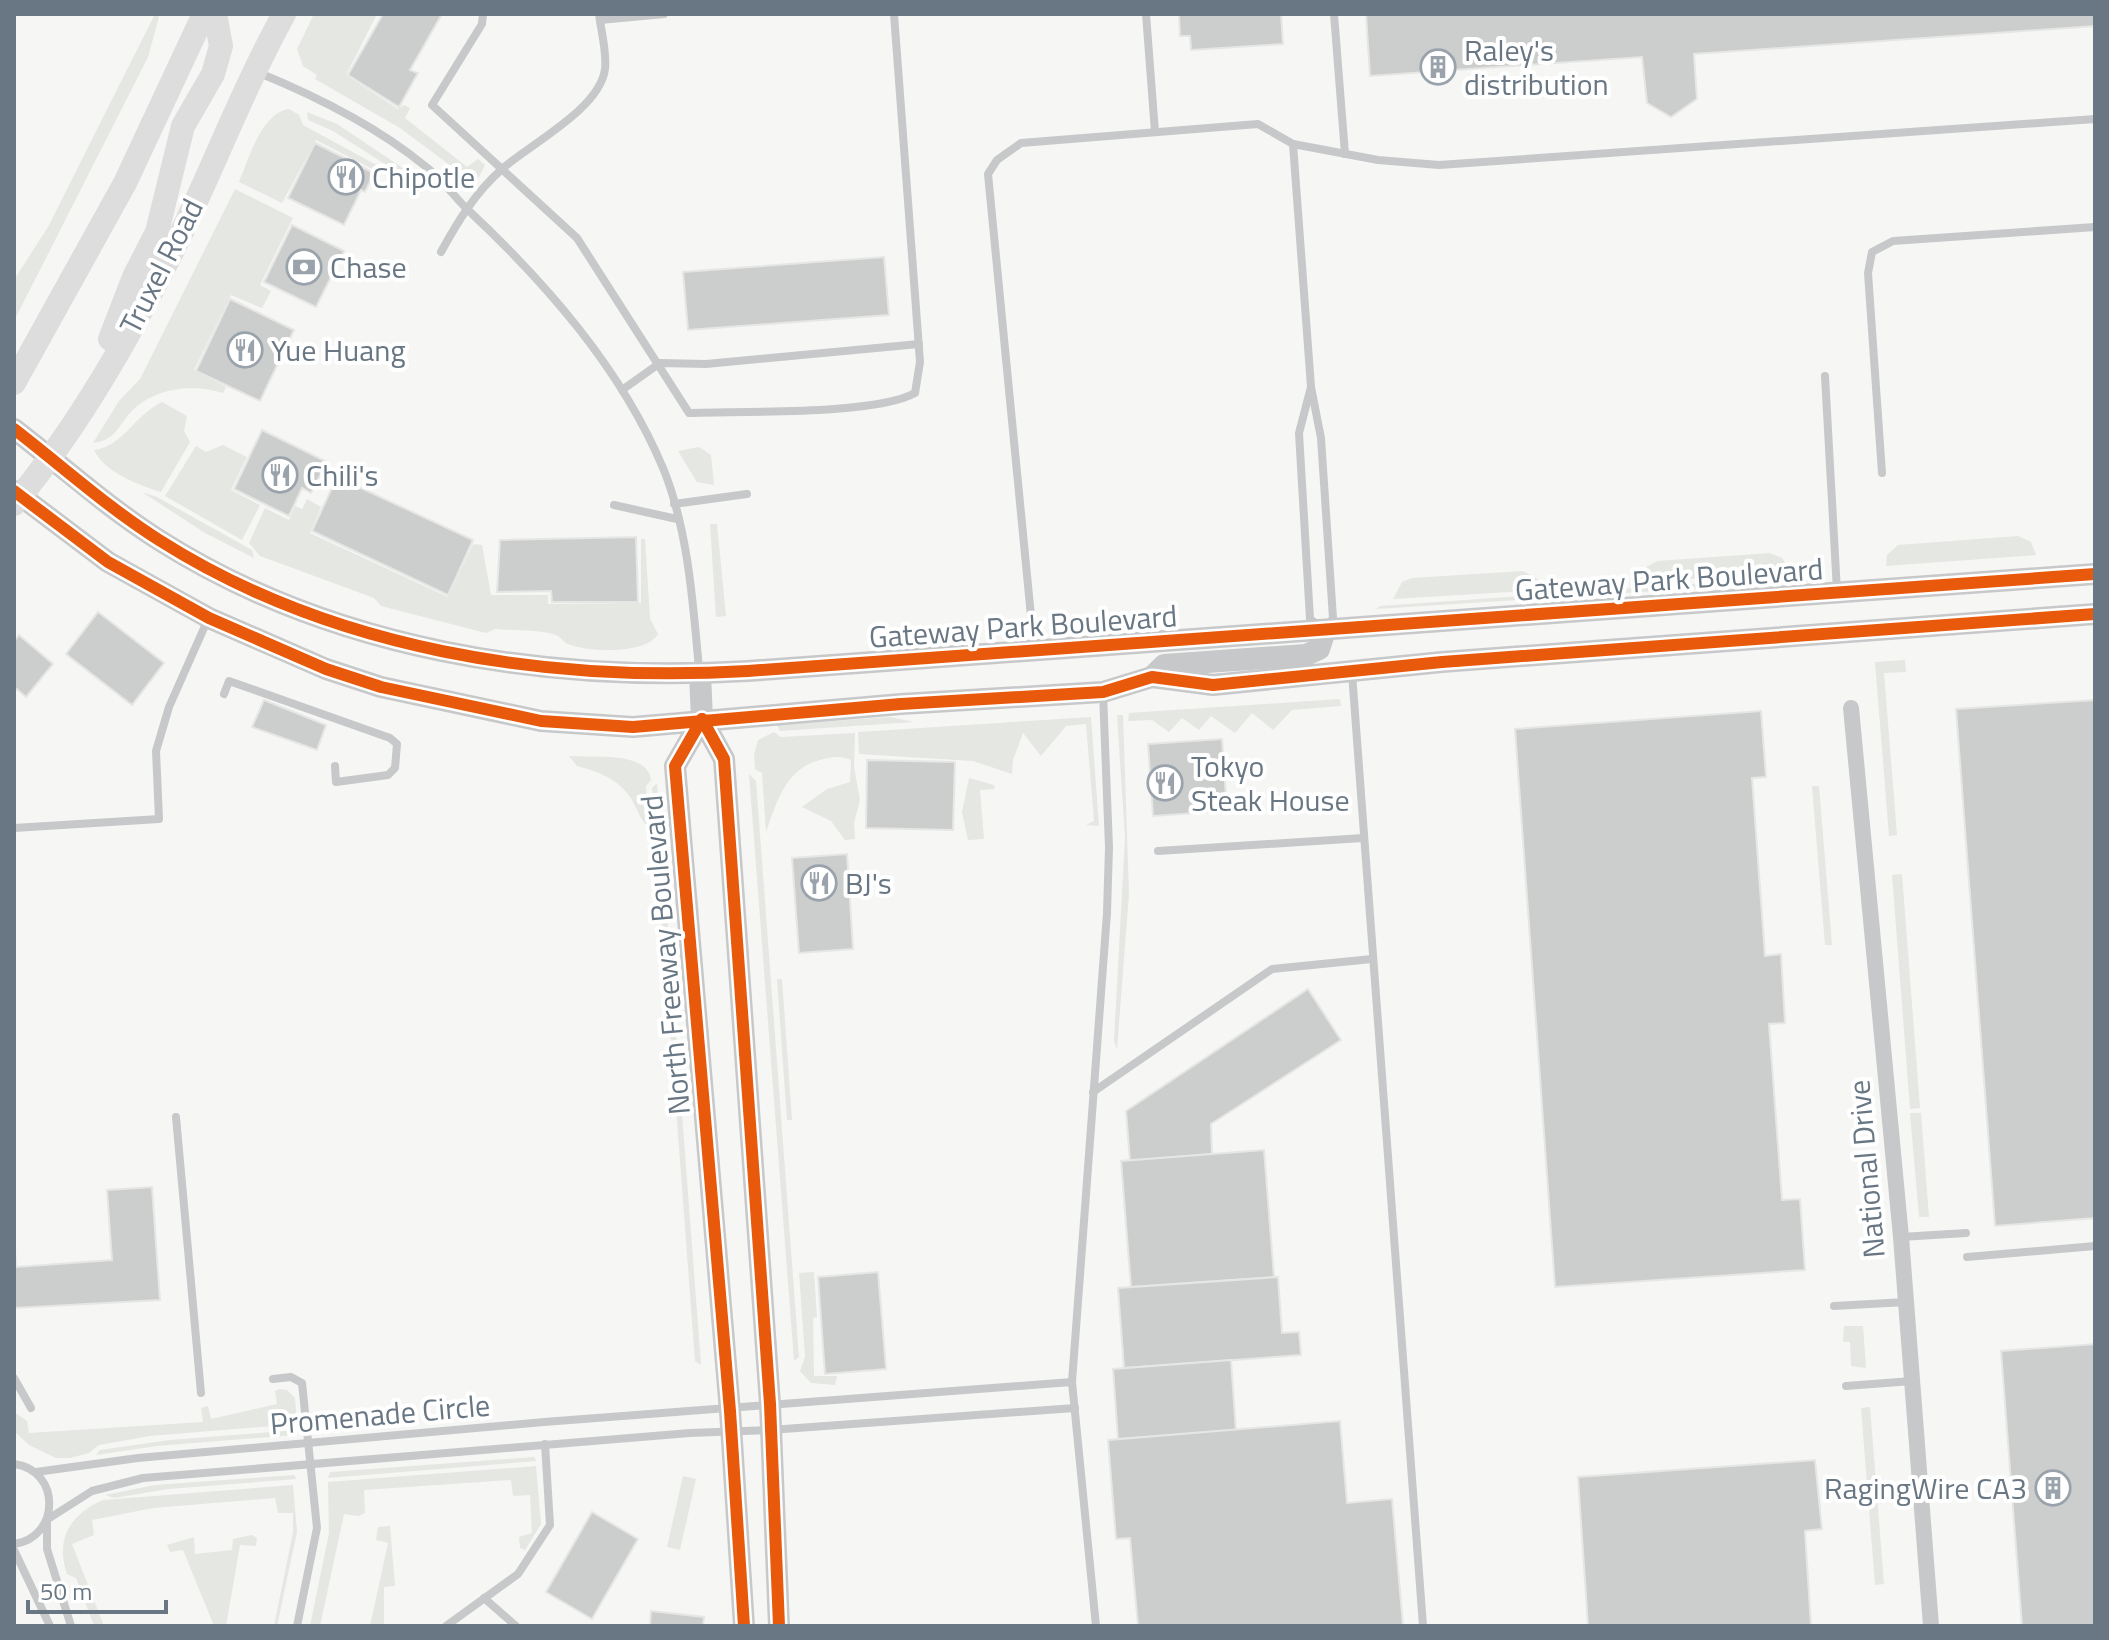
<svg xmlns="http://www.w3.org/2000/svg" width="2109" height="1640" font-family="'Titillium Web',sans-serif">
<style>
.green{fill:#e5e7e3}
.building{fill:#cccece;stroke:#e6e6e4;stroke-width:2}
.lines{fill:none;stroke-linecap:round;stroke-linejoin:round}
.service{stroke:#c7c8c9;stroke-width:8}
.minor{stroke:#c7c8c9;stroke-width:16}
.tertiary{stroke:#c7c8c9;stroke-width:22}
.secondary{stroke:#ddddde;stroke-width:24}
.cycleway-casing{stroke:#fff;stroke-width:17}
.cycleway{stroke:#e8590c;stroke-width:12}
.labels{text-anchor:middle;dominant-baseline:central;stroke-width:8;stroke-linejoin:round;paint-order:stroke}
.poi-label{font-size:30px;fill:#687783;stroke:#fff;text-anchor:start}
.street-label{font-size:30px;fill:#687783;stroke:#fff}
</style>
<rect width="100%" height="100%" fill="#f6f6f5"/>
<g class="green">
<path d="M155 14 159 17 148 57 14 321V280L48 227Z"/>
<path d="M314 14H377L346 75 398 109 404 105 410 108 405 118 467 167 478 159 485 165 478 179 467 178 400 128 315 79 317 75 303 66 297 49Z"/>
<path d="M289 109 299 115 303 125 382 168 380 173 316 140 282 203 239 182C249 159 261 113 289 109Z"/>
<path d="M307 112 337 124 422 181 415 183 333 131 308 120Z"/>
<path d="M235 189 293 218 260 285 271 291 262 308 231 295 194 370 226 387 223 393C193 383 152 388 130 413 117 428 115 440 93 443L119 401 140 379Z"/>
<path d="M162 402 187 416 184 431 190 442 161 492C139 485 105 473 94 450 124 446 132 417 162 402Z"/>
<path d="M223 445 247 457 231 490 260 505 242 540 165 496 196 446 206 452Z"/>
<path d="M699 447 711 455 714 485 697 482 678 451Z"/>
<path d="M142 492 157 497 252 550 254 558 205 533Z"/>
<path d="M307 499 321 507 310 533 448 597 473 544 482 545 491 595H548V604L641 603V539H645L650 619 658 634C647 654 589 653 568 644 565 643 561 638 558 636 542 629 513 631 495 629L486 633 381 606 374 598 260 556 249 543 265 508 289 520 295 506 302 509Z"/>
<path d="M710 524H717L726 616 716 617Z"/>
<path d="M2018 536 2031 542 2036 555 1886 566 1887 555 1898 545Z"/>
<path d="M1770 553 1782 558 1790 571 1638 583 1641 570 1657 561Z"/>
<path d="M1523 571 1539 580 1541 590 1393 599 1402 582 1412 578Z"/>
<path d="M1818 575 1815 581 1376 609 1380 606Z"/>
<path d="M1905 660 1906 672 1884 673 1897 835 1889 836 1875 662Z"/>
<path d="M1340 699 1341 706 1292 710 1273 730 1252 713 1235 733 1211 716 1199 730 1182 718 1169 732 1152 720 1128 721 1129 713Z"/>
<path d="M1117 715H1123L1129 894 1117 1049 1114 1041 1125 837Z"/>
<path d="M890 717 914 722 780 731 777 725Z"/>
<path d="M1091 717 1099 826 1086 825 1094 821 1086 724 1066 726 1041 756 1023 733 1013 760 1012 774 973 761 859 754 858 732Z"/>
<path d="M774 732 781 737 855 733 854 767 860 800 854 823 855 839 845 840 831 821 802 807 827 789 850 782 851 760C841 755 831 757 820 760 785 769 777 802 766 832L762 773 755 769 754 754 758 740Z"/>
<path d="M569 756C592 758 647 750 651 780L646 786 649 828C640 819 638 811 632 800 618 778 601 773 577 766Z"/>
<path d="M749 774 756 781 799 1357 794 1361Z"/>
<path d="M969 778 994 785 995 789 980 790 984 839 968 840 962 812Z"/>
<path d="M657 783 701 1365 695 1361 652 788Z"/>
<path d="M1812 786H1819L1832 945H1825Z"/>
<path d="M1902 874 1920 1108 1910 1109 1892 875Z"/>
<path d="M777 979H782L792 1120H787Z"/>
<path d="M1910 1113H1921L1929 1217H1919Z"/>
<path d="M814 1272 817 1317 813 1318 814 1376H837L835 1385 811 1383 800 1371 805 1357 799 1273Z"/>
<path d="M1844 1326H1863L1866 1368 1851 1366 1850 1342H1843Z"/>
<path d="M279 1389 287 1390 295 1398 297 1424 150 1436 99 1445 89 1453 70 1458H56L29 1445 14 1431V1412L27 1421 29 1433 203 1422 201 1408 208 1406 211 1419 277 1404 275 1391Z"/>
<path d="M1870 1407 1884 1584 1875 1585 1861 1408Z"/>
<path d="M297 1430 295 1435 157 1446 96 1455 100 1450 170 1440Z"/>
<path d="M534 1457 536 1461 328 1478 330 1472Z"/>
<path d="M536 1466 541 1524 525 1550 520 1548 519 1537 532 1533 530 1495 513 1496 511 1480 364 1490 365 1513 359 1516 344 1514 320 1626H310L329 1533 328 1482Z"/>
<path d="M294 1475 297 1479 168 1489 114 1498 105 1495 155 1485Z"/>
<path d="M683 1476 696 1479 680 1550 667 1547Z"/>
<path d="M293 1485 297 1532 277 1626H274L293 1532V1513H278L275 1498 153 1508 92 1520 94 1535 72 1544 104 1626H94L76 1578 67 1574C55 1540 70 1514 103 1500Z"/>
<path d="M390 1526 395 1586 384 1587V1626H370L388 1543 376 1540 378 1527Z"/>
<path d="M252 1535 257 1538 256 1546 240 1545 226 1626H214L183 1550 170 1552 167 1545 194 1537 195 1554 232 1550 233 1539Z"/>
</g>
<g class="building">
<path d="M383 14H442L410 70 418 73 399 107 348 75Z"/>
<path d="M1179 14H1281L1283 44 1191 50 1190 36H1180Z"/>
<path d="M1366 14H2095V26L1694 54 1697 99 1671 117 1647 103 1642 57 1370 76Z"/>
<path d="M315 143 374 173 365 192 361 190 344 225 288 198Z"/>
<path d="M292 225 344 251 316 307 264 282Z"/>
<path d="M884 257 889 315 688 330 683 272Z"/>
<path d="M230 299 294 330 260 401 196 371Z"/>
<path d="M262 430 327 462 311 493 302 488 289 516 234 489Z"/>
<path d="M337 477 473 540 448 595 312 531Z"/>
<path d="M636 537 638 602H552L551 591 497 592 500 540Z"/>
<path d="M98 612 164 663 132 705 66 654Z"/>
<path d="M19 635 53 664 26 697 17 689 14 692V641Z"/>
<path d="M264 700 326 725 317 750 252 727Z"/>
<path d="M2095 700V1218L1995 1226 1956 709Z"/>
<path d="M1761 711 1766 777 1752 778 1765 956 1781 954 1785 1023 1769 1024 1782 1200 1800 1199 1805 1270 1555 1287 1515 729Z"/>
<path d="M1222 739 1227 811 1153 816 1148 744Z"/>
<path d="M867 760 955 762 953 830 866 828Z"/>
<path d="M847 854 853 949 799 953 792 858Z"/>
<path d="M1308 989 1341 1040 1211 1124 1212 1154 1130 1161 1126 1111Z"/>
<path d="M1264 1150 1274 1277 1131 1287 1121 1161Z"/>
<path d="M152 1187 160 1300 14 1308V1231L16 1267 112 1260 107 1190Z"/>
<path d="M878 1272 886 1369 825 1374 818 1277Z"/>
<path d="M1278 1277 1282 1333 1299 1332 1301 1355 1124 1368 1118 1288Z"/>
<path d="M2095 1344V1626H2022L2001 1351Z"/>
<path d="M1231 1360 1236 1431 1118 1439 1113 1369Z"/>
<path d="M1340 1421 1347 1503 1392 1499 1403 1626H1138L1130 1538 1116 1539 1108 1440Z"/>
<path d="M1815 1460 1822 1529 1805 1531 1811 1626H1588L1578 1477Z"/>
<path d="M592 1512 638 1539 592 1619 546 1592Z"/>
<path d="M651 1611 704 1617 703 1626H650Z"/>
</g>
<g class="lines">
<g class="service">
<path d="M483 14 482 24 432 105 577 238 689 413C741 411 876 415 915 393L920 362 894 14"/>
<path d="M1146 14 1155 132"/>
<path d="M1334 14 1345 154"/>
<path d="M600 20 664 14"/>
<path d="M257 72C316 96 375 125 425 166 441 178 453 195 467 209 545 282 621 368 663 468 688 529 693 603 699 669"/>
<path d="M1293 144 1311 387 1321 438 1333 618 1327 627"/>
<path d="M441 252C458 221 475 193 502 169 530 144 600 109 605 69 607 52 601 31 599 14"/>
<path d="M1825 376 1837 591"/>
<path d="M1311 387 1299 433 1310 619 1318 625"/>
<path d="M622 390 660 363 706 364 919 344"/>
<path d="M1882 473 1868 273 1872 252 1893 241 2095 227"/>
<path d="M674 504 747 494"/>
<path d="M614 505 677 519"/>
<path d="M1034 647 988 174 997 160 1021 143 1258 124 1293 144 1378 160 1439 165 2095 119"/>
<path d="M1352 673 1423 1626"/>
<path d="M224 694 229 681 390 738 397 744 395 768 388 775 336 782 335 766"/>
<path d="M14 828 159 819 156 751 169 707 208 619"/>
<path d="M1158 851 1363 838"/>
<path d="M1093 1092 1272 969 1372 959"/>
<path d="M176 1117 201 1393"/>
<path d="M1901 1237 1966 1233"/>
<path d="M1967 1257 2095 1246"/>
<path d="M1834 1306 1906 1302"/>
<path d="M14 1378 31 1408"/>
<path d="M273 1379 291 1377 302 1383 317 1528 297 1626"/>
<path d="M1846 1386 1912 1381"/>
<path d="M14 1464C61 1470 61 1537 14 1544"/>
<path d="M36 1472 138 1458 544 1422 1072 1382"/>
<path d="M48 1519 92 1491 143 1478 690 1433 770 1430 1075 1408"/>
<path d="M47 1523V1549L71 1626"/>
<path d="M14 1550 50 1626"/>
<path d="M484 1598 516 1626"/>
<path d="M446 1626 518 1574 550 1525 545 1444"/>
<path d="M1096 1626 1072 1382 1107 913 1109 847 1103 693"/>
</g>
<path class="minor" d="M1851 708 1901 1237 1931 1626"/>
<g class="tertiary">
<path d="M14 429C62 466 107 507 159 540 332 650 546 683 748 671L2095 574"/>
<path d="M14 491 108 562 209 618 326 669 381 687 541 721 633 727 901 704 1103 692 1152 677 1213 685 1442 662 2095 614"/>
<path d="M700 674 702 719 724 759 770 1404 779 1626"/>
<path d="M1153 676 1164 665 1306 655 1319 649 1325 631"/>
<path d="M702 719 675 766 730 1411 744 1626"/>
</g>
<g class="secondary">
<path d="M110 339 134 277 157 232 183 126 213 74 221 46 215 14"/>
<path d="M14 383 125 183 204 14"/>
<path d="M14 504C80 425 132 332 178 240 214 165 244 87 284 14"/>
</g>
<defs>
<g id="cycleway">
<path d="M14 429C62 466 107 507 159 540 332 650 546 683 748 671L2095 574"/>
<path d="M14 491 108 562 209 618 326 669 381 687 541 721 633 727 901 704 1103 692 1152 677 1213 685 1442 662 2095 614"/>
<path d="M702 719 675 766 730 1411 744 1626"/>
<path d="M702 719 724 759 770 1404 779 1626"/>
</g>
</defs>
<use href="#cycleway" class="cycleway-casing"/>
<use href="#cycleway" class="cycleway"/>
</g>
<defs>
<symbol id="building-ring" viewBox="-11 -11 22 22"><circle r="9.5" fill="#fff" stroke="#9aa3ab" stroke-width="1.5"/><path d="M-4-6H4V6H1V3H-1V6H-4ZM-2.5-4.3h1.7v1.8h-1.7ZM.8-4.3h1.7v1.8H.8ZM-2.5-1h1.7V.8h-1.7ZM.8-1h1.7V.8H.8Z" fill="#9aa3ab"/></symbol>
<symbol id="restaurant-ring" viewBox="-11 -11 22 22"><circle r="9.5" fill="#fff" stroke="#9aa3ab" stroke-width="1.5"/><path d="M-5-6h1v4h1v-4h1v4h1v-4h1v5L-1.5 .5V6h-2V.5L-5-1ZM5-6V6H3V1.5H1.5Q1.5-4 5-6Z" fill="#9aa3ab"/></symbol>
<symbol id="bank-ring" viewBox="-11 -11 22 22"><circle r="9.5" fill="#fff" stroke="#9aa3ab" stroke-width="1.5"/><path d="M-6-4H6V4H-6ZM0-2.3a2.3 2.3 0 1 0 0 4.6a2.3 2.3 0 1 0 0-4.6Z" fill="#9aa3ab"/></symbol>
</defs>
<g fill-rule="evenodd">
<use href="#building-ring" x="1418" y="47" width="40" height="40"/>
<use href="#restaurant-ring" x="326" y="157" width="40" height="40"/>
<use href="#bank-ring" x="284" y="247" width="40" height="40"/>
<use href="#restaurant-ring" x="225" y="330" width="40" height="40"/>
<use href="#restaurant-ring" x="260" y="455" width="40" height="40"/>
<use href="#restaurant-ring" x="1145" y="763" width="40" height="40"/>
<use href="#restaurant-ring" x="799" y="863" width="40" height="40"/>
<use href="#building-ring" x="2033" y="1468" width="40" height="40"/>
</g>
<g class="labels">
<g class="poi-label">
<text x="1464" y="50">Raley's<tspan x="1464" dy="34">distribution</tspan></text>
<text x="372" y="177">Chipotle</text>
<text x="330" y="267">Chase</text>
<text x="271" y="350">Yue Huang</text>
<text x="306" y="475">Chili's</text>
<text x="1191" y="766">Tokyo<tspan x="1191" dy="34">Steak House</tspan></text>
<text x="845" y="883">BJ's</text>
<text x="2027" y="1488" text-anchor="end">RagingWire CA3</text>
</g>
<g class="street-label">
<text transform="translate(161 266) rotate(-63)">Truxel Road</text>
<text transform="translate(1669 579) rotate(-4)">Gateway Park Boulevard</text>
<text transform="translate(1023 626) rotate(-4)">Gateway Park Boulevard</text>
<text transform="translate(665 955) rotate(-95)">North Freeway Boulevard</text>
<text transform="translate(1866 1169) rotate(-95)">National Drive</text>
<text transform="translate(380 1414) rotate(-5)">Promenade Circle</text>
</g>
</g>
<rect width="2109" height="1640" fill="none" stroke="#687783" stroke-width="32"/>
<path d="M28 1600v12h138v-12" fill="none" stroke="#687783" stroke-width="4"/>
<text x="40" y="1600" font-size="24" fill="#687783" stroke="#ffffff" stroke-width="6" paint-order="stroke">50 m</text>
</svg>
